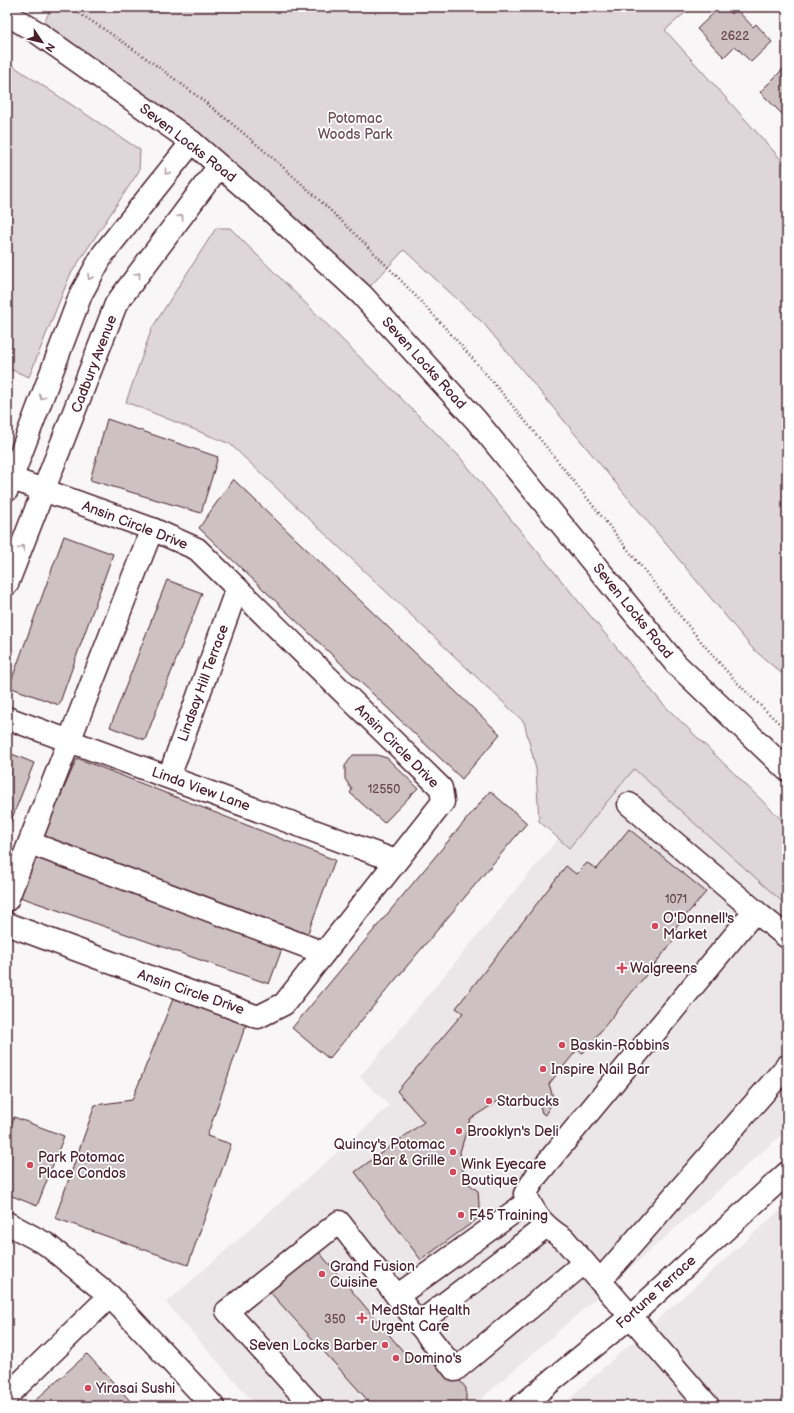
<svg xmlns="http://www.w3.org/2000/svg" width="794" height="1413" font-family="'Balsamiq Sans',sans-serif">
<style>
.built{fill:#ebe6e8}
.green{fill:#ded6d9;stroke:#947a82}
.building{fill:#cdc1c4;stroke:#4a1f2b}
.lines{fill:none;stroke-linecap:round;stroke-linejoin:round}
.minor-casing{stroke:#4a1f2b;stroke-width:25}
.major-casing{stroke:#4a1f2b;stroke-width:25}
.path{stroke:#4a1f2b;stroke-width:2.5;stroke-dasharray:1 3;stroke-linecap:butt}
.minor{stroke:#fff;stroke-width:22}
.major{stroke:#fff;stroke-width:22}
.oneway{stroke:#ae9aa0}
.poi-dot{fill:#d1495b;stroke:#fff;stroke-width:1.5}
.labels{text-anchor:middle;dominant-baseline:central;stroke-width:3.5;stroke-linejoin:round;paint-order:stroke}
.number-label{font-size:12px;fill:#6b4851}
.park-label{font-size:14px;fill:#6f4d56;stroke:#fff}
.street-label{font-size:14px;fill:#4a1f2b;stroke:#fff}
.poi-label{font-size:14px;fill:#4a1f2b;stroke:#fff;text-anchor:start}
</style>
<rect width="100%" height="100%" fill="#f8f6f7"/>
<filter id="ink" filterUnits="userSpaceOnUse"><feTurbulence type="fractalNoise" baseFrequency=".025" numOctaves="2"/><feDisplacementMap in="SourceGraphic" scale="8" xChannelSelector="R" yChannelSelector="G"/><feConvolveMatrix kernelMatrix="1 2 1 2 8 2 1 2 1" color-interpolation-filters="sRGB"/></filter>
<g filter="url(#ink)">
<g class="built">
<path d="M631 751 787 891V1130L473 1406H257L166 1303 390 1106 360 1077Z"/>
<path d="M787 1204V1406H561L629 1345Z"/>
</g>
<g class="green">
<path d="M52 7H692L665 30 787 166V678L753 649 484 324 404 250 362 295 269 209 38 33Z"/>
<path d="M7 62 140 150 139 171 70 275 29 377 7 368Z"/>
<path d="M216 228H230L459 456 662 703 787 825V906L634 769 569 848 539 821 536 769 524 722 230 444 126 402 152 328Z"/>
</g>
<g class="building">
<path d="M720 7H724L731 14 736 9 753 27 756 24 772 42 751 62 735 46 724 57 697 29Z"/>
<path d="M787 65V119L760 92Z"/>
<path d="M107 419 218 457 201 513 90 480Z"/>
<path d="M233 479 500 734 462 779 199 528Z"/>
<path d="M64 536 113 554 59 705 9 687Z"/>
<path d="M167 580 202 593 145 740 110 727Z"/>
<path d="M7 752 34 763 7 831Z"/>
<path d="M353 755H377L387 758 418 788 384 823 350 793 352 790 345 779V766Z"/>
<path d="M77 758 335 860 306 938 43 837Z"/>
<path d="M490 791 527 823 329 1059 292 1028Z"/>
<path d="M629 829 706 892 675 928 679 934 583 1053 577 1050 549 1084 554 1100 545 1115 542 1113 539 1102 503 1098 470 1119 460 1152 464 1176 469 1184 478 1191 480 1217 421 1260 355 1172 424 1122 397 1091 463 1013 456 1008 566 866 576 874 587 863 597 869Z"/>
<path d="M39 847 283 946 269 984 20 897Z"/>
<path d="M177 989 250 1013 207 1136 231 1144 188 1265 55 1218 95 1105 132 1100Z"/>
<path d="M14 1117 64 1136 37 1206 7 1194V1136Z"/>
<path d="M318 1251 413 1363 431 1347 466 1388V1404L464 1406H373L269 1291Z"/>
<path d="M87 1354 135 1406H29Z"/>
<path d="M787 1398V1406H777Z"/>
</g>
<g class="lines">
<defs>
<g id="minor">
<path d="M7 477 152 529 197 549 441 788 443 802 284 1004 258 1017 7 924"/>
<path d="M7 490 81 294 103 254 192 142"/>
<path d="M7 584 116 304 219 166"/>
<path d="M7 718 396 861"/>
<path d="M169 777 237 588"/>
<path d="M629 804 755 911"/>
<path d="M30 843 324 953"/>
<path d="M7 900 152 529"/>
<path d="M7 1223 46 1244 110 1296 213 1406"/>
<path d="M600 1281 787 1066"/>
<path d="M397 1296 529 1201"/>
<path d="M418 1324 545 1227"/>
<path d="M7 1396 110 1296"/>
<path d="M312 1406 227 1311 339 1222 455 1370 584 1263"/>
<path d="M521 1406 630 1317 787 1173"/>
<path d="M708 1406 564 1239C543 1225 537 1218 525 1194L537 1175 755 911 787 937"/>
</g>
<path id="major" d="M7 14 38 33 192 142 269 209 362 295 476 420 676 664 787 770"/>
</defs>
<use href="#minor" class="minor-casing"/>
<use href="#major" class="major-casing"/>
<path class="path" d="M69 7C223 102 361 230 479 366 536 432 589 501 644 570 672 606 701 643 732 677 749 696 769 713 787 731"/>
<use href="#minor" class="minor"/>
<use href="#major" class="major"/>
</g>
<defs><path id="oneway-chevron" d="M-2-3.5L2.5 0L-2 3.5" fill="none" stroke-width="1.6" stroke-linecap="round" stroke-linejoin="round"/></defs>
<g class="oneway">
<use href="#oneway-chevron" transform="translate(167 172) rotate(129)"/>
<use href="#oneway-chevron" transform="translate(181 217) rotate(-53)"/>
<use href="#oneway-chevron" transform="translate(138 275) rotate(-53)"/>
<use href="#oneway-chevron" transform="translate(90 277) rotate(119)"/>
<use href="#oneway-chevron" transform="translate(42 397) rotate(111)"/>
<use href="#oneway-chevron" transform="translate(22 548) rotate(-68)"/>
</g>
</g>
<g class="poi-dot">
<circle cx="655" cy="926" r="4"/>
<path d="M620 962h4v4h4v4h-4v4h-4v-4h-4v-4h4z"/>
<circle cx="562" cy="1045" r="4"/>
<circle cx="543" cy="1069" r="4"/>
<circle cx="489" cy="1101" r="4"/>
<circle cx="459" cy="1131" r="4"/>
<circle cx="453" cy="1152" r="4"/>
<circle cx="30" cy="1165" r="4"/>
<circle cx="453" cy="1172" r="4"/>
<circle cx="461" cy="1215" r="4"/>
<circle cx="322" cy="1274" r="4"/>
<path d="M360 1312h4v4h4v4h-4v4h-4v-4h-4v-4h4z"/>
<circle cx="385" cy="1345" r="4"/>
<circle cx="396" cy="1358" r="4"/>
<circle cx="88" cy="1388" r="4"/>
</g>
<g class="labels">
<g class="number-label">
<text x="735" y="36">2622</text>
<text x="384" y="789">12550</text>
<text x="676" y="899">1071</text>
<text x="335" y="1319">350</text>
</g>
<g class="park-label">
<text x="355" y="118">Potomac<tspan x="355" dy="16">Woods Park</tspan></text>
</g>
<g class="street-label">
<text transform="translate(188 143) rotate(38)">Seven Locks Road</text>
<text transform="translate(424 363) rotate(48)">Seven Locks Road</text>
<text transform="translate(94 364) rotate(-69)">Cadbury Avenue</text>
<text transform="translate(135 525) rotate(21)">Ansin Circle Drive</text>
<text transform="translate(633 611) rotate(51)">Seven Locks Road</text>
<text transform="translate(203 683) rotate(-70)">Lindsay Hill Terrace</text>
<text transform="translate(397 746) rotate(45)">Ansin Circle Drive</text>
<text transform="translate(201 789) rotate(20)">Linda View Lane</text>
<text transform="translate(191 992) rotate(19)">Ansin Circle Drive</text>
<text transform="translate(656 1292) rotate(-42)">Fortune Terrace</text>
</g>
<g class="poi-label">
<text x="663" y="918">O'Donnell's<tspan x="663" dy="16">Market</tspan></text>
<text x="630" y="968">Walgreens</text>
<text x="570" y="1045">Baskin-Robbins</text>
<text x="551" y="1069">Inspire Nail Bar</text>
<text x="497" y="1101">Starbucks</text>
<text x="467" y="1131">Brooklyn's Deli</text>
<text x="445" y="1144" text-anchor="end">Quincy's Potomac<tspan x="445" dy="16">Bar &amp; Grille</tspan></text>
<text x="38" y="1157">Park Potomac<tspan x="38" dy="16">Place Condos</tspan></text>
<text x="461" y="1164">Wink Eyecare<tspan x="461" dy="16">Boutique</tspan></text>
<text x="469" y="1215">F45 Training</text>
<text x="330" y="1266">Grand Fusion<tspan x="330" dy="16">Cuisine</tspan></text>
<text x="371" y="1310">MedStar Health<tspan x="371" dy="16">Urgent Care</tspan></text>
<text x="377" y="1345" text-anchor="end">Seven Locks Barber</text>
<text x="404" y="1358">Domino's</text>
<text x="96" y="1388">Yirasai Sushi</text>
</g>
</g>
<rect width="794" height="1413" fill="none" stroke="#fff" stroke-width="24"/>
<rect x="12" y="12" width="770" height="1389" fill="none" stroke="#4a1f2b" stroke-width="1.5" filter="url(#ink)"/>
<g transform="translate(42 42) rotate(125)" stroke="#ffffff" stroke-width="3" paint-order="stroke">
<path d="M0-3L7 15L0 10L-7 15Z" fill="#4a1f2b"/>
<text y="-6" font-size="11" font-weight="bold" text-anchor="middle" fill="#4a1f2b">N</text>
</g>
</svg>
